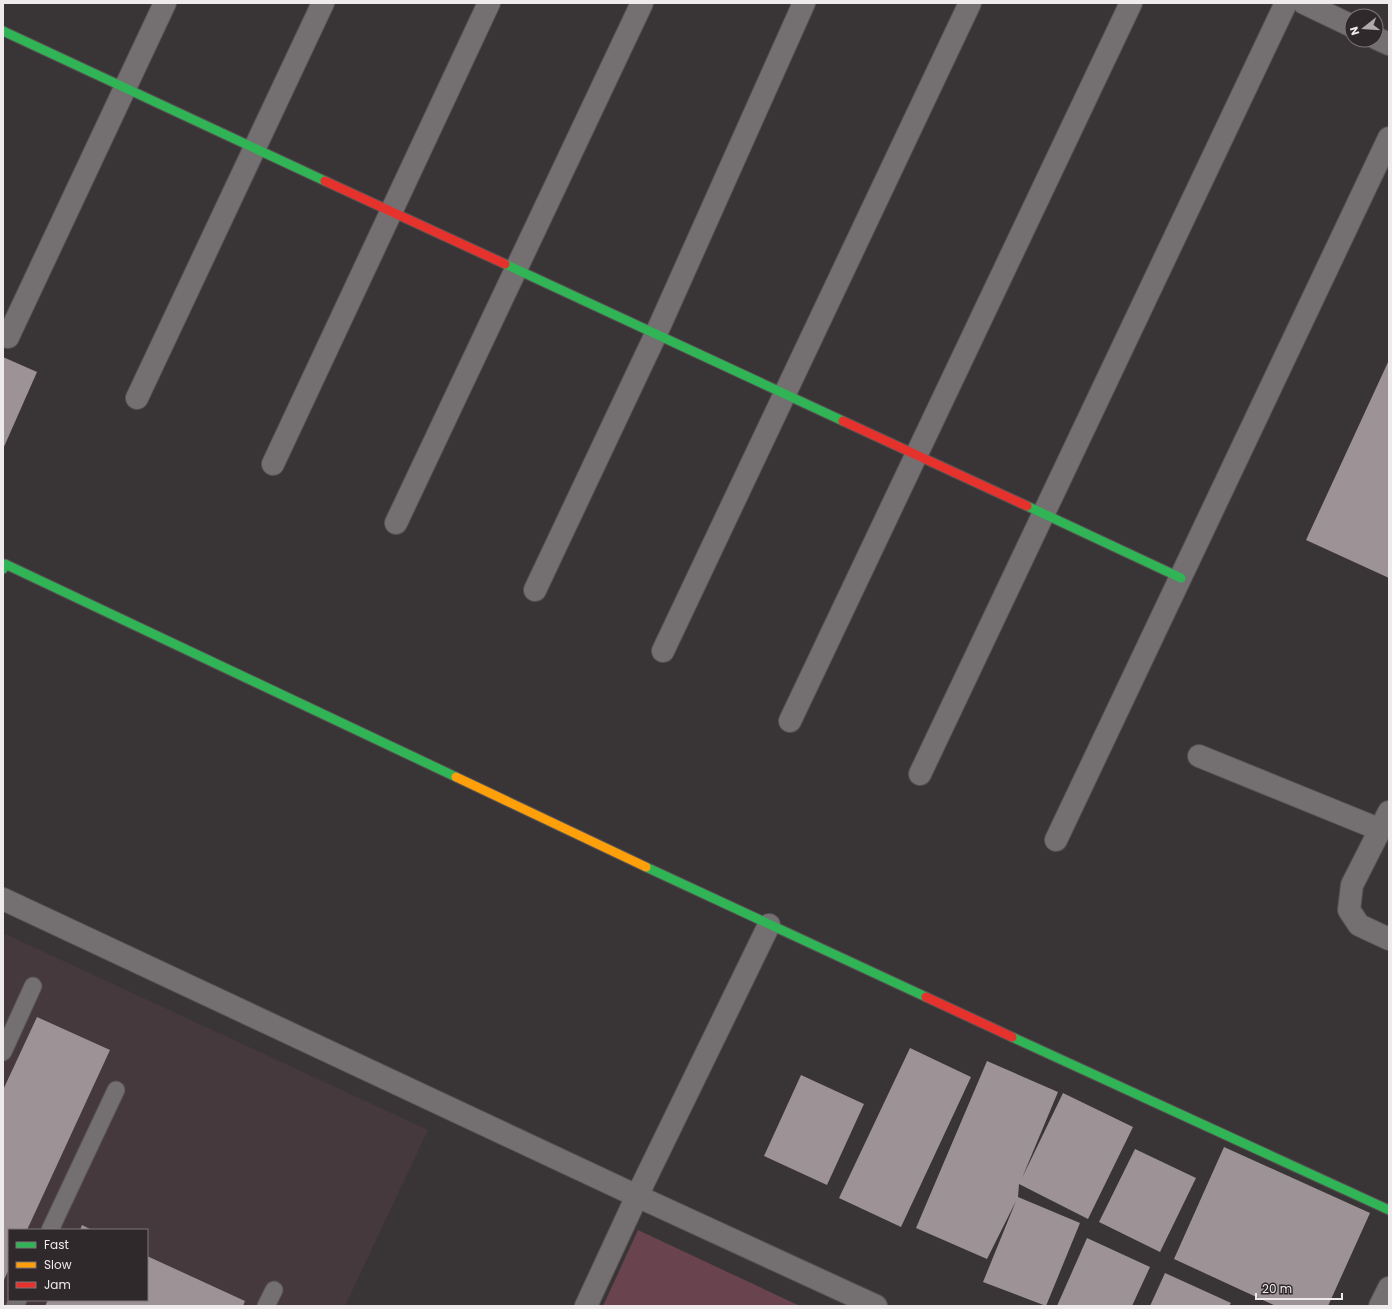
<svg xmlns="http://www.w3.org/2000/svg" width="1392" height="1309" font-family="Poppins,sans-serif">
<style>
.built{fill:#46393d;fill-rule:evenodd}
.green{fill:#69434e}
.building{fill:#9d9295}
.lines{fill:none;stroke-linecap:round;stroke-linejoin:round}
.lane-casing{stroke:#565253;stroke-width:19}
.street-casing{stroke:#565253;stroke-width:24}
.fast-casing{stroke:#565253;stroke-width:11}
.slow-casing{stroke:#565253;stroke-width:11}
.jam-casing{stroke:#565253;stroke-width:11}
.lane{stroke:#747072;stroke-width:17}
.street{stroke:#747072;stroke-width:22}
.fast{stroke:#30b455;stroke-width:9}
.slow{stroke:#ff9f0a;stroke-width:9}
.jam{stroke:#e5322d;stroke-width:9}
</style>
<rect width="100%" height="100%" fill="#393436"/>
<path class="built" d="M3 933 428 1130 345 1306H3ZM9 1230H147V1300H9Z"/>
<path class="green" d="M638 1230 800 1306H603Z"/>
<g class="building">
<path d="M3 357 37 372 3 449Z"/>
<path d="M1389 360V578L1306 540Z"/>
<path d="M37 1017 110 1050 27 1230H9V1269L3 1282V1090Z"/>
<path d="M910 1048 971 1077 901 1227 839 1198Z"/>
<path d="M987 1061 1058 1092 1022 1178 1063 1093 1133 1127 1088 1219 1019 1184 1018 1197 1080 1223 1046 1306 983 1282 1016 1201 987 1259 916 1228Z"/>
<path d="M801 1075 864 1104 827 1185 764 1156Z"/>
<path d="M1224 1147 1370 1213 1328 1306H1276L1174 1259Z"/>
<path d="M1135 1149 1196 1178 1160 1252 1099 1222Z"/>
<path d="M82 1225 92 1230H80Z"/>
<path d="M1087 1238 1150 1267 1132 1306H1057Z"/>
<path d="M147 1256 245 1301 243 1306H45L48 1300H147Z"/>
<path d="M1165 1273 1231 1303 1229 1306H1150Z"/>
</g>
<g class="lines">
<defs>
<g id="lane">
<path d="M3 1052 33 986"/>
<path d="M50 1230 116 1090"/>
<path d="M15 1306 18 1300"/>
<path d="M266 1306 274 1290"/>
</g>
<g id="street">
<path d="M1304 3 1352 26"/>
<path d="M1376 38 1389 44"/>
<path d="M8 337 165 3"/>
<path d="M137 398 323 3"/>
<path d="M273 464 489 3"/>
<path d="M396 523 642 3"/>
<path d="M535 590 656 334 804 3"/>
<path d="M663 651 970 3"/>
<path d="M790 721 1131 3"/>
<path d="M1199 756 1381 830"/>
<path d="M920 774 1286 3"/>
<path d="M1389 812 1352 885 1349 910 1359 925 1389 939"/>
<path d="M1056 840 1389 138"/>
<path d="M3 899 637 1196 876 1306"/>
<path d="M586 1306 637 1196 769 925"/>
<path d="M1380 1306 1389 1288"/>
</g>
<g id="fast">
<path d="M3 31 325 181"/>
<path d="M505 264 843 421"/>
<path d="M1027 506 1181 578"/>
<path d="M3 569 5 564 456 777"/>
<path d="M646 867 926 997"/>
<path d="M1012 1037 1389 1210"/>
</g>
<path id="slow" d="M456 777 646 867"/>
<g id="jam">
<path d="M325 181 505 264"/>
<path d="M843 421 1027 506"/>
<path d="M926 997 1012 1037"/>
</g>
</defs>
<use href="#lane" class="lane-casing"/>
<use href="#street" class="street-casing"/>
<use href="#fast" class="fast-casing"/>
<use href="#slow" class="slow-casing"/>
<use href="#jam" class="jam-casing"/>
<use href="#lane" class="lane"/>
<use href="#street" class="street"/>
<use href="#fast" class="fast"/>
<use href="#slow" class="slow"/>
<use href="#jam" class="jam"/>
</g>
<rect width="1392" height="1309" fill="none" stroke="#efeaec" stroke-width="8"/>
<rect x="8" y="1229" width="140" height="72" fill="#30292b" stroke="#7c7678"/>
<rect x="16" y="1242" width="20" height="6" fill="#30b455" stroke="#7c7678"/>
<text x="44" y="1249" font-size="12" fill="#efeaec">Fast</text>
<rect x="16" y="1262" width="20" height="6" fill="#ff9f0a" stroke="#7c7678"/>
<text x="44" y="1269" font-size="12" fill="#efeaec">Slow</text>
<rect x="16" y="1282" width="20" height="6" fill="#e5322d" stroke="#7c7678"/>
<text x="44" y="1289" font-size="12" fill="#efeaec">Jam</text>
<g transform="translate(1364 28) rotate(253)"><circle r="19" fill="#30292b" stroke="#7c7678"/>
<path d="M0-3L7 15L0 10L-7 15Z" fill="#afaaac"/>
<text y="-6" font-size="11" font-weight="bold" text-anchor="middle" fill="#efeaec">N</text>
</g>
<path d="M1256 1293v6h86v-6" fill="none" stroke="#efeaec" stroke-width="2"/>
<text x="1262" y="1293" font-size="12" fill="#efeaec" stroke="#30292b" stroke-width="3" paint-order="stroke">20 m</text>
</svg>
